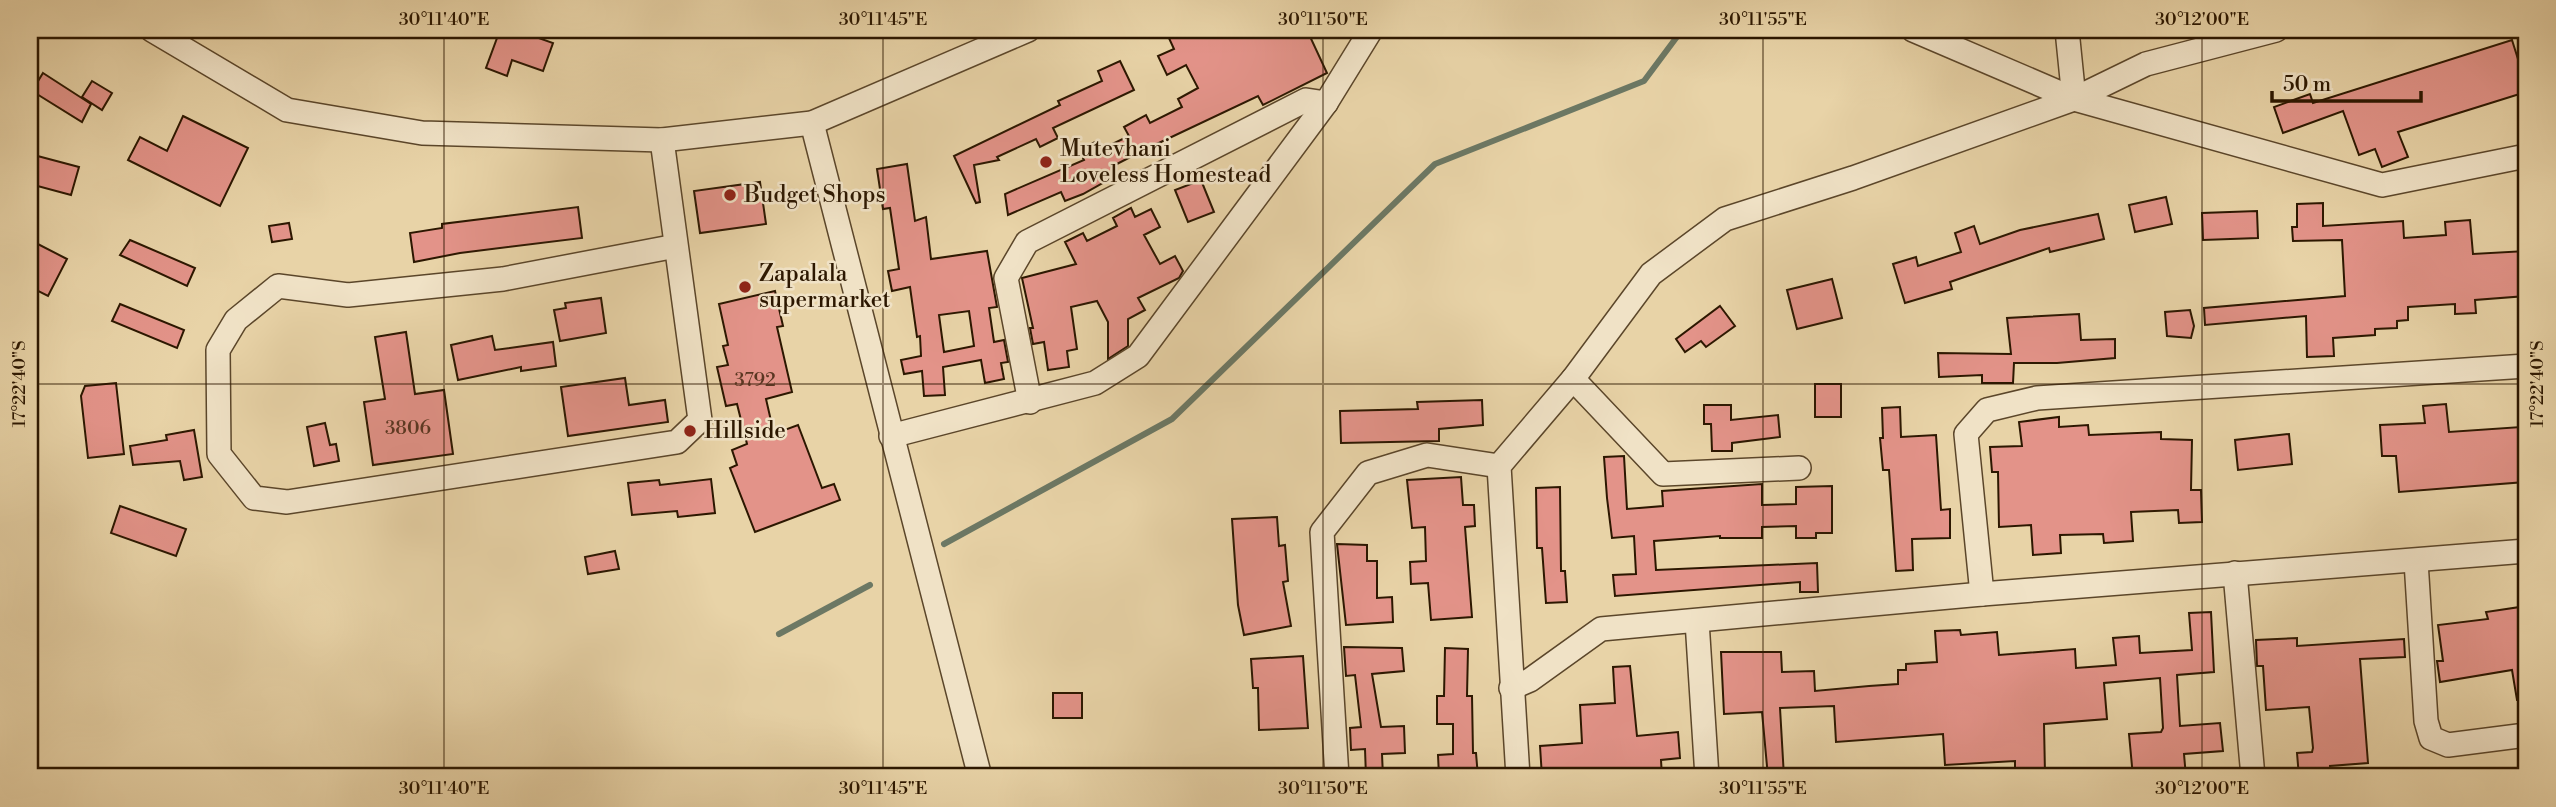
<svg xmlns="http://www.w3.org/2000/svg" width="2556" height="807" font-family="'Libre Bodoni',serif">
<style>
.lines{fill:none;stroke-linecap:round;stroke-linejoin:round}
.stream{stroke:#6c7864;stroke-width:6}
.building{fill:#e39389;stroke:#2c1700;stroke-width:2;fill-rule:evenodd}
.minor-casing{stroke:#5b462a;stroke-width:26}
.minor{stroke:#f0e2c6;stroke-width:23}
.ticks{fill:none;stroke:#2c1700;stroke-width:2;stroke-opacity:0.45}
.poi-dot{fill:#8f2418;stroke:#f0e2c6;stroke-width:2.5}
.labels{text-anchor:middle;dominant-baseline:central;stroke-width:5;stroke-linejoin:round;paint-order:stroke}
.number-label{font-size:19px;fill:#5a3622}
.poi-label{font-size:23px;fill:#2c1700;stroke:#f0e2c6;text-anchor:start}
.neatline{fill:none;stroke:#2c1700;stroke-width:2.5}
.ticks-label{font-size:18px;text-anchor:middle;fill:#2c1700}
</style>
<rect width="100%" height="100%" fill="#e8d3a7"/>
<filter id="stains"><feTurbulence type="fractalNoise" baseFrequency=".00286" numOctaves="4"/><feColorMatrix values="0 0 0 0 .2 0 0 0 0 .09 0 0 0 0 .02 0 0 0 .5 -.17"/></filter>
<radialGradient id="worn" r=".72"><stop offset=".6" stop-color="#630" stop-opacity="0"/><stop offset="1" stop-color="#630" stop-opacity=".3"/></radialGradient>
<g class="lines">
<g class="stream">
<path d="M944 544 1172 419 1435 164 1644 81 1682 30"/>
<path d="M779 634 870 585"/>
</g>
</g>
<g class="building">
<path d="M500 30H516L553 43 543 71 512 60 507 76 486 68Z"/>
<path d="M1182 30H1307L1327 73 1263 105 1258 96 1144 150 1111 167 1115 176 1083 194 1065 201 1061 192 1008 215 1005 194 1084 160 1079 150 1097 141 1102 149 1129 136 1124 127 1146 115 1150 123 1182 107 1178 99 1198 88 1186 65 1167 75 1158 56 1174 49 1168 36Z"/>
<path d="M2512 40 2523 75 2526 74V92L2398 132 2408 157 2382 167 2375 149 2359 155 2343 111 2283 133 2274 107 2310 94 2313 103Z"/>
<path d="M1120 61 1134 90 1053 128 1058 138 1040 147 1036 139 997 157 999 160 974 165 980 202 976 203 954 156 1060 105 1058 101 1102 81 1098 71Z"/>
<path d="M43 73 91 104 82 122 32 91Z"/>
<path d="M92 81 112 93 102 110 82 97Z"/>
<path d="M183 116 248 148 220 206 128 160 140 137 167 151Z"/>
<path d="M30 154 79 167 71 195 30 184Z"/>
<path d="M907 164 915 221 926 217 931 259 987 251 997 307 989 308 994 342 1004 340 1008 362 1001 363 1004 379 985 383 981 360 943 367 945 395 924 396 922 371 904 374 901 360 921 356 920 336 917 337 910 287 892 291 888 271 899 269 890 208 883 209 877 169ZM969 311 974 346 944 352 939 315Z"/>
<path d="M1201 180 1214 212 1188 222 1175 190Z"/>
<path d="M760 182 766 224 700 233 694 191Z"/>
<path d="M2166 197 2172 224 2135 232 2129 205Z"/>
<path d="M2323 203V226L2403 221 2404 238 2446 235 2445 222 2470 220 2473 254 2526 251V296L2475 300 2476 313 2455 314V304L2408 307V320L2397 321V328L2375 329V335L2333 338 2334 356 2307 357 2306 316 2205 325 2204 308 2345 296 2342 240 2293 241 2292 227H2297V204Z"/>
<path d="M578 207 582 238 460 253 414 262 410 233 442 228V224Z"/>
<path d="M1131 208 1135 217 1151 209 1160 227 1144 235 1160 264 1175 256 1183 271 1179 278 1138 298 1145 310 1128 319V346L1108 359V322L1097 301 1071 307 1077 349 1067 351 1069 367 1048 370 1044 342 1033 344 1030 328H1033L1022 278 1076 264 1065 242 1083 233 1087 241 1117 226 1113 218Z"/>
<path d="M2257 211 2258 238 2203 240 2202 213Z"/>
<path d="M2098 214 2104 239 2050 252 2049 248 1950 282 1952 289 1905 303 1893 264 1916 257 1918 266 1961 252 1955 233 1974 226 1980 244 2020 230Z"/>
<path d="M289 223 292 239 272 242 269 226Z"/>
<path d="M30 240 67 259 48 296 30 287Z"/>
<path d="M130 240 195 268 187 286 120 255Z"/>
<path d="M1832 279 1842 318 1797 329 1787 290Z"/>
<path d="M775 291 783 326 777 327 792 392 766 399 774 434 798 425 822 488 834 484 840 500 755 532 730 468 737 465 732 450 747 444 737 404 726 406 717 367 728 365 723 346 728 345 719 304Z"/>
<path d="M601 298 606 333 560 341 554 310 566 308 565 303Z"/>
<path d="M120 304 184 330 177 348 112 321Z"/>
<path d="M1720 306 1735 326 1706 347 1701 341 1685 352 1676 339Z"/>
<path d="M2190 310 2194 326 2191 338 2167 336 2165 312Z"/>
<path d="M2079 314 2081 340 2115 339V358L2057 363H2014L2013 383H1982V375L1939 377 1938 353 2011 354 2007 318Z"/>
<path d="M406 332 415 394 444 390 453 454 373 465 364 402 385 399 375 337Z"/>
<path d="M492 336 495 350 553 342 556 366 521 371V367L458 380 451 345Z"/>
<path d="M625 378 629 405 665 400 668 422 568 436 561 387Z"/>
<path d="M116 383 124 454 88 458 81 396 85 386Z"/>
<rect x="1815" y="384" width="26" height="33"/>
<path d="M1482 400 1483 425 1439 429V441L1341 443 1340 411 1418 409 1417 402Z"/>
<path d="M2446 404 2449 432 2521 427 2525 482 2399 492 2396 456H2382L2380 425 2425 423 2423 406Z"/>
<path d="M1704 405H1731V420L1778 415 1780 437 1732 443V451H1712L1711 424H1704Z"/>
<path d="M1900 407 1901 437 1936 435 1941 510 1950 509V538L1912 539 1913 570 1896 571 1889 470H1883L1880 438H1883L1882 408Z"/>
<path d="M2059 417V427L2088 425 2089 435 2161 432V439L2192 440 2191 490H2201L2202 522 2179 523 2178 510 2131 512 2133 541 2104 543 2103 534 2060 535 2061 553 2033 555 2031 525 1999 527 1998 472H1992L1990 447 2022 446 2019 422Z"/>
<path d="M325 423 330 445 336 444 339 461 314 466 307 427Z"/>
<path d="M194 430 202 477 184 480 180 461 133 465 130 446 167 440 166 435Z"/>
<path d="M2289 434 2292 464 2238 470 2235 440Z"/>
<path d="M1624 456 1627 509 1663 506 1662 491 1762 484V505L1796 504V487L1832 486V533H1816V538H1796V526L1762 527V538H1720V536L1654 541 1656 570 1817 563 1818 592H1800V582L1615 596 1613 575 1636 574 1634 536 1612 538 1607 498 1604 457Z"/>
<path d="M1461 477 1463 505H1474L1475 526 1465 527 1472 617 1431 620 1428 583 1411 584 1410 562 1426 561 1425 527 1412 528 1407 480Z"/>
<path d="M711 479 715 513 678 517 677 511 632 515 628 483 659 480 660 485Z"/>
<path d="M1560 487 1561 571H1565L1567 602 1546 603 1542 548H1537L1536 488Z"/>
<path d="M120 506 186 529 176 556 111 533Z"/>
<path d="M1277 517 1279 546 1285 545 1288 581 1283 582 1291 626 1244 635 1238 605 1232 519Z"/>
<path d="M1337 544 1367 545V561H1377V598L1392 597 1393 622 1346 625Z"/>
<path d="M615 551 619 569 588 574 585 557Z"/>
<path d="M2520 607 2526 643V699L2517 700 2512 670 2440 682 2437 661H2443L2438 625 2488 619 2486 612Z"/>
<path d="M2211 612 2214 672 2177 675 2180 726 2220 723 2223 751 2184 754 2186 777H2133L2129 734 2161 732 2163 728 2160 678 2104 683 2107 719 2044 724 2045 774 2015 775V761L1945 765 1943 734 1836 742 1834 706 1780 708 1784 777H1768L1762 712 1724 714 1721 652H1781L1782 672 1814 671 1815 691 1869 686 1898 684V670H1906V664L1937 662 1935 631 1960 630 1961 635 1997 632 1999 655 2075 649 2076 668 2116 665 2113 638 2139 636 2140 653 2192 650 2189 613Z"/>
<path d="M2297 638V646L2404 639 2405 657 2360 659 2368 763 2330 766 2331 777H2299L2297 753 2312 752 2313 748 2309 707 2266 710 2263 666H2257L2256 640Z"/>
<path d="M1344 647 1402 648 1404 671 1372 674 1381 727 1404 726 1405 753 1382 754 1383 777H1366L1365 749 1351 750 1350 728 1361 727 1355 675 1346 676Z"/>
<path d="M1445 648 1468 649 1467 696H1472L1473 753H1476L1478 777 1439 776 1438 755 1453 754V724H1437V696H1444Z"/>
<path d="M1303 656 1308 728 1259 730 1258 688H1253L1251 659Z"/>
<path d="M1630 666 1637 736 1678 732 1680 758 1661 760 1662 777H1542L1540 746 1582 743 1580 705 1615 703 1613 667Z"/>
<rect x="1053" y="693" width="29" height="25"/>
</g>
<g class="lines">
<defs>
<g id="minor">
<path d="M152 30 287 110 422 133 662 140 812 123 1028 30"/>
<path d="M1913 30 2074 99 2382 185 2526 156"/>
<path d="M2067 30 2074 99"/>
<path d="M812 123 980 777"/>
<path d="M662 140 700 420 677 442 287 502 254 498 219 454 218 350 236 320 278 286 348 295 503 279 676 246"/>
<path d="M1573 379 1663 474 1799 468"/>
<path d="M1030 402 1006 278 1027 242 1306 100 1326 103"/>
<path d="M891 436 1095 383 1138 356 1326 103 1371 30"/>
<path d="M2416 561 2426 721 2431 738 2448 745 2526 735"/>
<path d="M2235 573 2253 777"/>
<path d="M1982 594 1966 434 1987 410 2037 398 2526 366"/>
<path d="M1697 621 1707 777"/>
<path d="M1511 688 1530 680 1601 629 1982 594 2526 551"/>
<path d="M1337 777 1322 532 1368 473 1427 455 1499 466"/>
<path d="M1518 777 1499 466 1573 379 1651 274 1725 219 1853 178 2074 99 2146 64 2276 30"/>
</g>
</defs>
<use href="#minor" class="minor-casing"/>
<use href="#minor" class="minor"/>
</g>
<path class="ticks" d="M444 30V777M883 30V777M1323 30V777M1763 30V777M2202 30V777M30 384H2526"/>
<g class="poi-dot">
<circle cx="1046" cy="162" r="7"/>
<circle cx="730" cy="195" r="7"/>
<circle cx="745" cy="287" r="7"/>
<circle cx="690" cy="431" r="7"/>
</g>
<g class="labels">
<g class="number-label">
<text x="755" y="380">3792</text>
<text x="408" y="428">3806</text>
</g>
<g class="poi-label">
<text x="1060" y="149">Mutevhani<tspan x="1060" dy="26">Loveless Homestead</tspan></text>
<text x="744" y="195">Budget Shops</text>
<text x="759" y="274">Zapalala<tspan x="759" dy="26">supermarket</tspan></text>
<text x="704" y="431">Hillside</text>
</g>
</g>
<rect width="2556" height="807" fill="none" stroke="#e8d3a7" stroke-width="77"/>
<path d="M2272 91v10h149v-10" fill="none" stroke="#2c1700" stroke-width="3.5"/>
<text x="2283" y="91" font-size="21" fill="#2c1700" stroke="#f0e2c6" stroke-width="5" paint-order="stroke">50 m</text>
<rect x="38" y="38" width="2480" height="730" class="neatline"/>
<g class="ticks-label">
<text x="444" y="25">30°11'40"E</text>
<text x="883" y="25">30°11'45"E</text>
<text x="1323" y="25">30°11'50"E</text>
<text x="1763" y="25">30°11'55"E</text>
<text x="2202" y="25">30°12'00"E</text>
<text transform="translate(19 384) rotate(-90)" y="6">17°22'40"S</text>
<text transform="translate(2537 384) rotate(-90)" y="6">17°22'40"S</text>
<text x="444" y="794">30°11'40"E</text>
<text x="883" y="794">30°11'45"E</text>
<text x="1323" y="794">30°11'50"E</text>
<text x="1763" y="794">30°11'55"E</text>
<text x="2202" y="794">30°12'00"E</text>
</g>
<rect width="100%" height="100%" filter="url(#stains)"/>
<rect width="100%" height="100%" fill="url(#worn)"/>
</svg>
